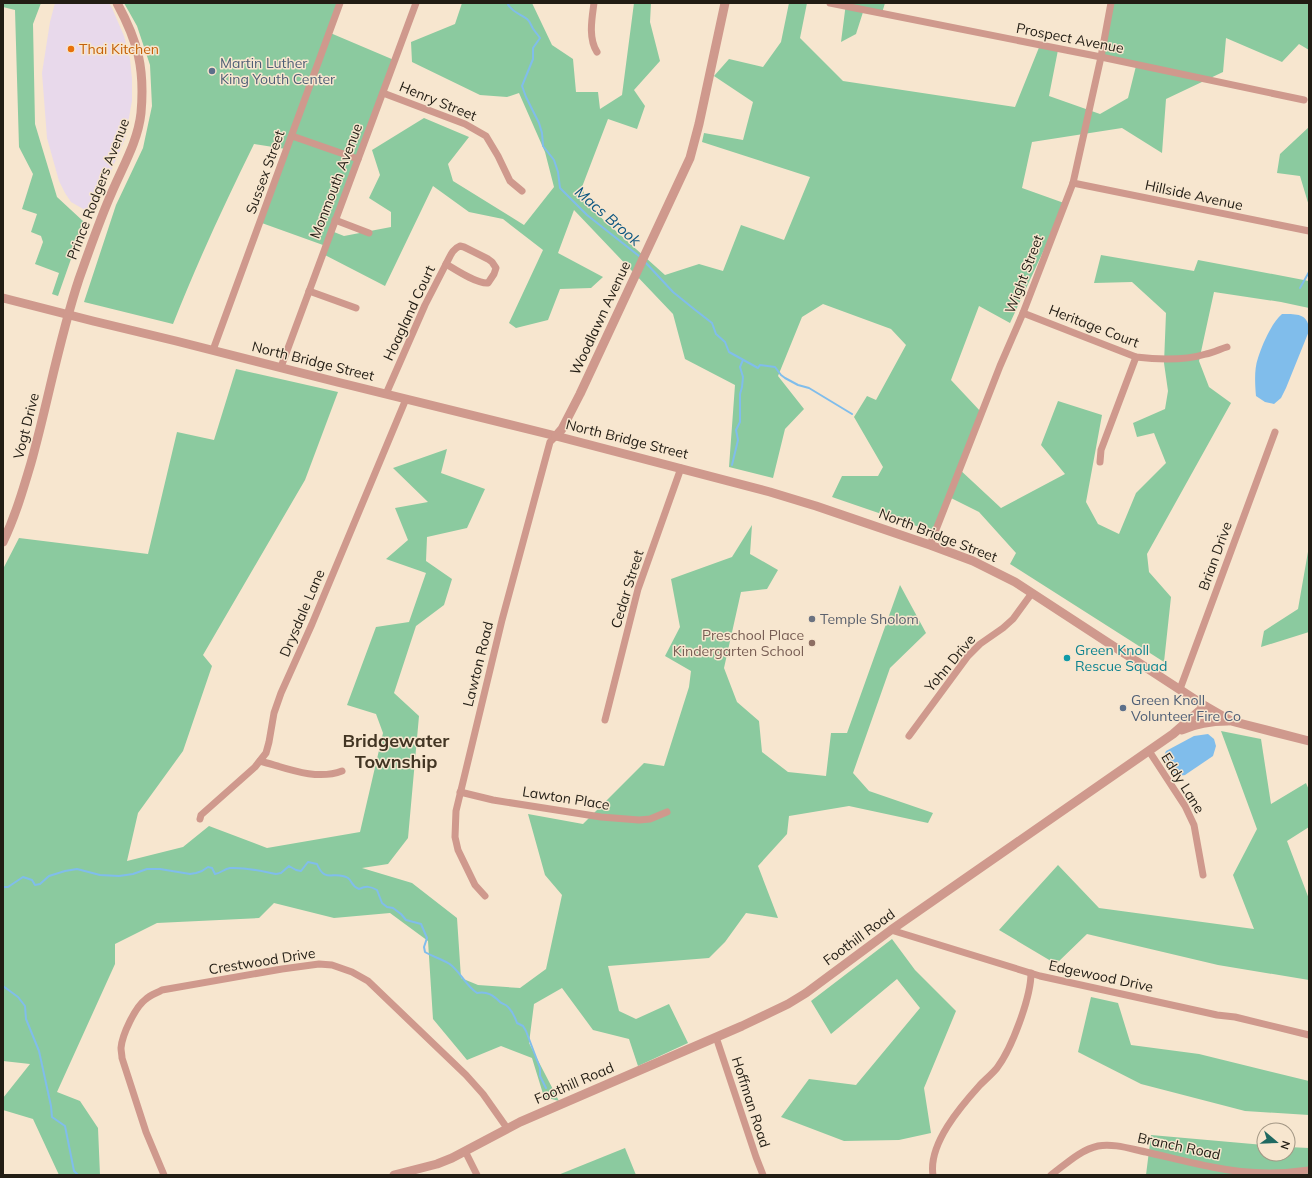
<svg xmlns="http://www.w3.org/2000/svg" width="1312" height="1178" font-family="Mulish,sans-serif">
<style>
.commercial{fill:#e8d9eb}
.green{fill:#8bca9f}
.water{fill:#80bdeb}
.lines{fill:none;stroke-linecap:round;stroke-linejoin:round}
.stream{stroke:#80bdeb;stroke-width:2}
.minor{stroke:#cf998d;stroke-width:7}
.tertiary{stroke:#cf998d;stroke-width:9}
.food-dot{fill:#e8710a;stroke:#f7e6cf;stroke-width:1.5}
.service-dot{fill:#5c6f8a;stroke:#f7e6cf;stroke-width:1.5}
.worship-dot{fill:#6b7280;stroke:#f7e6cf;stroke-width:1.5}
.education-dot{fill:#8d6e63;stroke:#f7e6cf;stroke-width:1.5}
.culture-dot{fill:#0f9aa8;stroke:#f7e6cf;stroke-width:1.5}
.labels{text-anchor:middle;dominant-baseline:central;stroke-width:3;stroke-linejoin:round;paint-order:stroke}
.street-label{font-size:14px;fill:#221d14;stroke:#f7e6cf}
.food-label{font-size:14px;fill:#c56008;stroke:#f7e6cf;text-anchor:start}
.service-label{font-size:14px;fill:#4e5e75;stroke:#f7e6cf;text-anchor:start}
.worship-label{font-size:14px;fill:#5b616d;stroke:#f7e6cf;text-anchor:start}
.education-label{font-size:14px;fill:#785e54;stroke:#f7e6cf;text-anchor:end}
.culture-label{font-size:14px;fill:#0d838f;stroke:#f7e6cf;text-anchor:start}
.water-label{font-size:15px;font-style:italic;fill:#0d5781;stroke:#f7e6cf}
.district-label{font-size:18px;font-weight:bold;fill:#423523;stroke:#f7e6cf}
</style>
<rect width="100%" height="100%" fill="#f7e6cf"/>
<path class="commercial" d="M55 3H109L112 8 124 36 130 59 132 79V101L125 139 92 214 71 202 65 193 59 181 47 138 42 73 50 22Z"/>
<g class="green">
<path d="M3 3H41L33 24 35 124 57 197 84 222 58 296 52 294 59 273 35 264 43 242 41 236 31 232 37 214 22 209 33 174 19 147 15 10 3 7Z"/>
<path d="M124 3H338L328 32 394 60 329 230 344 236 391 227V212L369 198 380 175 372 150 424 118 469 137 448 164 453 181 524 225 554 187 545 152 519 93 507 97 480 95 412 62 411 42 455 24 462 3H532L552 45 573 59 576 92H598L600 109 622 95 634 3H651L650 22 660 61 634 90 645 106 637 129 608 119 582 187 588 206 665 275 699 264 723 271 741 225 784 240 810 177 702 142 704 133 743 140 753 102 714 76 729 59 763 67 781 42 789 3H807L800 38 843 81 1015 107 1040 45 1058 50 1049 96 1100 114 1128 98 1136 66 1098 58 1111 3H1309V50L1299 44 1282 62 1226 38 1223 72 1166 99 1162 153 1122 128 1032 142 1022 188 1064 203 1061 213 1010 323 979 306 951 380 981 412 958 468 1001 508 1065 474 1041 445 1058 401 1102 415 1086 502 1098 524 1119 534 1136 493 1166 463 1154 433 1137 437 1133 423 1165 409 1168 391 1164 363 1166 313 1132 282 1094 283 1101 255 1194 271 1198 260 1309 281V308L1281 302 1214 292 1199 361 1209 387 1231 403 1147 554 1149 572 1171 597 1164 662 1010 564 1016 553 979 512 947 496 934 532 832 497 842 476H878L883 467 854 417 867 396 876 400 906 345 891 329 823 304 802 317 778 376 804 409 785 429 773 478 729 467 735 385 685 359 673 314 574 210 558 253 603 277 591 288 560 289 548 320 516 328 509 323 543 250 503 219 469 212 433 186 385 286 321 253 323 245 259 222 286 149 254 144C225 203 197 263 173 324L84 302 116 205 143 148 152 106 150 65 137 26Z"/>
<path d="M846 3H885L882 13 864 9 856 34 841 42Z"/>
<path d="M1309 127V206L1300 176 1277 173 1280 154Z"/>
<path d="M236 369 338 392 305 480 203 655 212 666 183 751 138 813 127 861 183 847 209 826 267 848 360 832 383 733 376 714 347 705 376 627 409 622 426 573 386 559 408 540 395 508 428 502 393 468 447 449 441 473 485 489 467 528 427 537 426 561 452 579 444 605 416 626 394 693 419 716 408 838 388 864 362 868 412 883 457 918 461 978 478 985 520 988 546 969 562 895 545 875 528 814 583 824 644 763 664 766 689 687 691 671 665 656 680 627 671 579 732 557 752 525 750 554 778 570 767 589 741 592 724 668 737 702 759 721 762 752 788 772 826 776 831 733H847L900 585 926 633 890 668 853 773 869 791 933 813 928 823 849 806 789 816 787 834 758 866 778 918 746 913 725 942 709 958 608 966 619 1011 636 1019 669 1004 688 1043 638 1066 629 1039 593 1030 562 988 534 1004 529 1043 559 1101 544 1097 532 1058 501 1046 467 1060 433 1019 428 941 390 913 334 918 274 903 259 918 157 923 115 944V964L57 1092 80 1101 98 1128 100 1175H59L33 1119 3 1110V1098L30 1064 3 1061V569L19 538 148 554 177 432 214 440Z"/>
<path d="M1309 546V632L1261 647 1264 631 1298 609Z"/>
<path d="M1221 731 1261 739 1271 804 1306 783 1309 790V827L1287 841 1309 899V980L1218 965 1087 934 1056 964 999 930 1058 865 1099 908 1254 929 1233 875 1257 829Z"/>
<path d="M892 939 915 970 956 1011 924 1088 931 1133 899 1140 844 1141 781 1117 809 1079 856 1085 920 1008 897 979 831 1034 811 1001Z"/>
<path d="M1091 997 1118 1003 1131 1045 1199 1054 1309 1081V1115L1245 1111 1141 1084 1078 1052Z"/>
<path d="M1151 1135 1264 1145V1154H1288V1147L1309 1148V1175H1146Z"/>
<path d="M625 1148 636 1175H558Z"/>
</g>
<g class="water">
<path d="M1282 314C1296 314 1309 313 1309 331L1286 388 1281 398 1274 404 1265 402 1256 396C1255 384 1254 369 1258 358 1262 345 1272 322 1282 314Z"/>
<path d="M1208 734 1214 739 1216 746 1213 756 1185 775C1173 777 1160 762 1166 751L1194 736Z"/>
</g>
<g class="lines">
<g class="stream">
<path d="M509 3 508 5C515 14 519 13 527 19 531 22 531 27 534 30 536 33 538 35 540 38L533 48V59L522 86 526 97 539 123 542 133 543 146 554 160 558 172 560 188 587 215 639 256"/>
<path d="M646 263 673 292 694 309 712 323 716 334 725 342 729 352 758 368 760 365 775 367 781 375 785 378 798 385 809 388 852 414"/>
<path d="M1300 288 1309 272"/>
<path d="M732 465 738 440 736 430 740 422V394L742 387 743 377 740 367 743 360"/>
<path d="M3 887H8L23 877 32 880 35 885 40 884 49 876 65 871 77 869 100 875 119 876 133 874 147 869H160L190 874 196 873 202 871 208 867 212 868 215 874C221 873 224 869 230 868 245 867 261 871 276 874L281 873 289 866 296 870 301 871 308 862 317 864C325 884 334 870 348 878 353 882 351 886 359 889 366 886 370 886 377 890L382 903 387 907 393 908 401 914 406 920 421 924 427 938 424 947 425 952C431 956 447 961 451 965 461 973 466 986 477 993 487 991 493 995 500 1002 502 1004 506 1004 508 1007 512 1011 515 1017 517 1023L523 1026 526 1031 540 1068V1076L546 1088"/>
<path d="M3 986 18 997 25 1006 26 1019 39 1051 51 1106 52 1117 65 1126 74 1171 78 1175"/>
</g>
<g class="minor">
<path d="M594 3C592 18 588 38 597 52"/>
<path d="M830 3 1101 57 1304 100"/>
<path d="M383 93 465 124 486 136 498 156 510 181 522 191"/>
<path d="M292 136 358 159"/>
<path d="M1073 183 1309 231"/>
<path d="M335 220 369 233"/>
<path d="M460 246 464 247 488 259 492 262 496 268 494 274 488 283C477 284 456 270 446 264 450 257 452 249 460 246Z"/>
<path d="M309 291 356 308"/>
<path d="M1023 313 1136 357C1160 360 1183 361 1206 354 1213 353 1220 349 1227 347"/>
<path d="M213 350 340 3"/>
<path d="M281 367 416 3"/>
<path d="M386 394 425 305 446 264"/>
<path d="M1100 462 1101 450 1136 357"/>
<path d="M930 545 1000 366 1023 313 1073 183 1101 57 1111 3"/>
<path d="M1180 689 1275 432"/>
<path d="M605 720 638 589 681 468"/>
<path d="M909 736 968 656 980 644 1003 628 1013 619 1032 593"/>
<path d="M1149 751 1185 806 1194 825 1203 875"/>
<path d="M260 761C286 768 316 781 342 771"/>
<path d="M460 792 493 800 601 817 639 820 650 819 667 812"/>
<path d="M200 819 201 815 255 767 266 753 269 742 274 713 281 693 312 624 406 399"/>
<path d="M485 896 475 885 458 850 455 837 456 811 502 620 550 442 556 436"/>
<path d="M891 930 1040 976 1217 1015 1235 1017 1309 1035"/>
<path d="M716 1037 756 1157 763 1175"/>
<path d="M465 1151 477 1175"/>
<path d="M164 1175 146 1132 122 1058C122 1055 121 1051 121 1048 122 1035 135 1007 146 999 150 995 157 993 162 990L282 969 319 964 332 965 352 972 368 981 466 1075 483 1094 507 1128"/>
<path d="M933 1175C928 1144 961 1106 980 1085 986 1079 992 1074 997 1068 1012 1048 1031 997 1031 973"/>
<path d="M1051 1175C1066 1164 1080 1150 1098 1146 1113 1143 1131 1149 1146 1152 1168 1157 1190 1163 1212 1167 1246 1174 1275 1175 1309 1170"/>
</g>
<g class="tertiary">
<path d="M3 298 93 321 176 341 337 382 556 436 770 492 816 506 930 545 973 561 1015 582 1205 706 1231 721 1309 741"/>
<path d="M556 436 562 429 580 394 690 158 699 124 725 3"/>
<path d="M3 542C15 517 23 490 31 463 48 402 59 339 79 279 89 251 100 219 112 192 123 166 138 141 141 113 145 68 138 42 117 3"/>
<path d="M1182 730C1197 723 1211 721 1228 721"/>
<path d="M394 1175 437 1164 452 1158 520 1122 742 1026 788 1004 806 993 891 930 1173 734 1205 706"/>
</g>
</g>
<circle class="food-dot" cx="71" cy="49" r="4"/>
<g class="service-dot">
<circle cx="212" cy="71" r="4"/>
<circle cx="1123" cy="708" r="4"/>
</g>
<circle class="worship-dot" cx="812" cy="619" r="4"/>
<circle class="education-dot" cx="812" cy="643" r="4"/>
<circle class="culture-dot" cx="1067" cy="658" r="4"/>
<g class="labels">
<g class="street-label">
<text transform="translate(1070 38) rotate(11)">Prospect Avenue</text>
<text transform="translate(438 101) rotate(22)">Henry Street</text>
<text transform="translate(265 172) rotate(-70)">Sussex Street</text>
<text transform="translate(336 181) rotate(-69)">Monmouth Avenue</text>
<text transform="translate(98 189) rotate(-69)">Prince Rodgers Avenue</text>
<text transform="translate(1194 195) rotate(12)">Hillside Avenue</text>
<text transform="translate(1024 274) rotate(-69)">Wight Street</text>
<text transform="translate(409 313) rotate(-65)">Hoagland Court</text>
<text transform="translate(600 318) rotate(-65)">Woodlawn Avenue</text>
<text transform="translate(1094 326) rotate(21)">Heritage Court</text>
<text transform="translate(313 361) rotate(14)">North Bridge Street</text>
<text transform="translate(26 426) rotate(-76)">Vogt Drive</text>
<text transform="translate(627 439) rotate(14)">North Bridge Street</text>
<text transform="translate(938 535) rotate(21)">North Bridge Street</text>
<text transform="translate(1215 556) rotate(-70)">Brian Drive</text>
<text transform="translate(627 589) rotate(-73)">Cedar Street</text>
<text transform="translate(302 613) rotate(-67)">Drysdale Lane</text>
<text transform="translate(950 663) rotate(-50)">Yohn Drive</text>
<text transform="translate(478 664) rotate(-76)">Lawton Road</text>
<text transform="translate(1183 783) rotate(58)">Eddy Lane</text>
<text transform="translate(566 798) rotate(9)">Lawton Place</text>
<text transform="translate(859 937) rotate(-36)">Foothill Road</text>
<text transform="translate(262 961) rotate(-9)">Crestwood Drive</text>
<text transform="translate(1101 976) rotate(12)">Edgewood Drive</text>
<text transform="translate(574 1083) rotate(-23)">Foothill Road</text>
<text transform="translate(751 1102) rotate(72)">Hoffman Road</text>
<text transform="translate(1179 1146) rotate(12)">Branch Road</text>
</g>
<g class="food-label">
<text x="79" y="49">Thai Kitchen</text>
</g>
<g class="service-label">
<text x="220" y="63">Martin Luther<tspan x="220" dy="16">King Youth Center</tspan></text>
<text x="1131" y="700">Green Knoll<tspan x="1131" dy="16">Volunteer Fire Co</tspan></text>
</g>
<g class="worship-label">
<text x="820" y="619">Temple Sholom</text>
</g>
<g class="education-label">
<text x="804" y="635">Preschool Place<tspan x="804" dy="16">Kindergarten School</tspan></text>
</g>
<g class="culture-label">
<text x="1075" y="650">Green Knoll<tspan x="1075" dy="16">Rescue Squad</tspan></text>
</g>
<g class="water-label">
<text transform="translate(608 216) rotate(41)">Macs Brook</text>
</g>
<g class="district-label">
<text x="396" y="740">Bridgewater<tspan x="396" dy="21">Township</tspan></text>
</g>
</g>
<rect width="1312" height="1178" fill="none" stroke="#221d14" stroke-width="8"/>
<g transform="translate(1276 1142) rotate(109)"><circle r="19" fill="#f7e6cf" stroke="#a29684"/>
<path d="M0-3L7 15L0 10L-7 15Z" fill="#1f6961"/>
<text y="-6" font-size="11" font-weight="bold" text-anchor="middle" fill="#221d14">N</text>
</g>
</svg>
